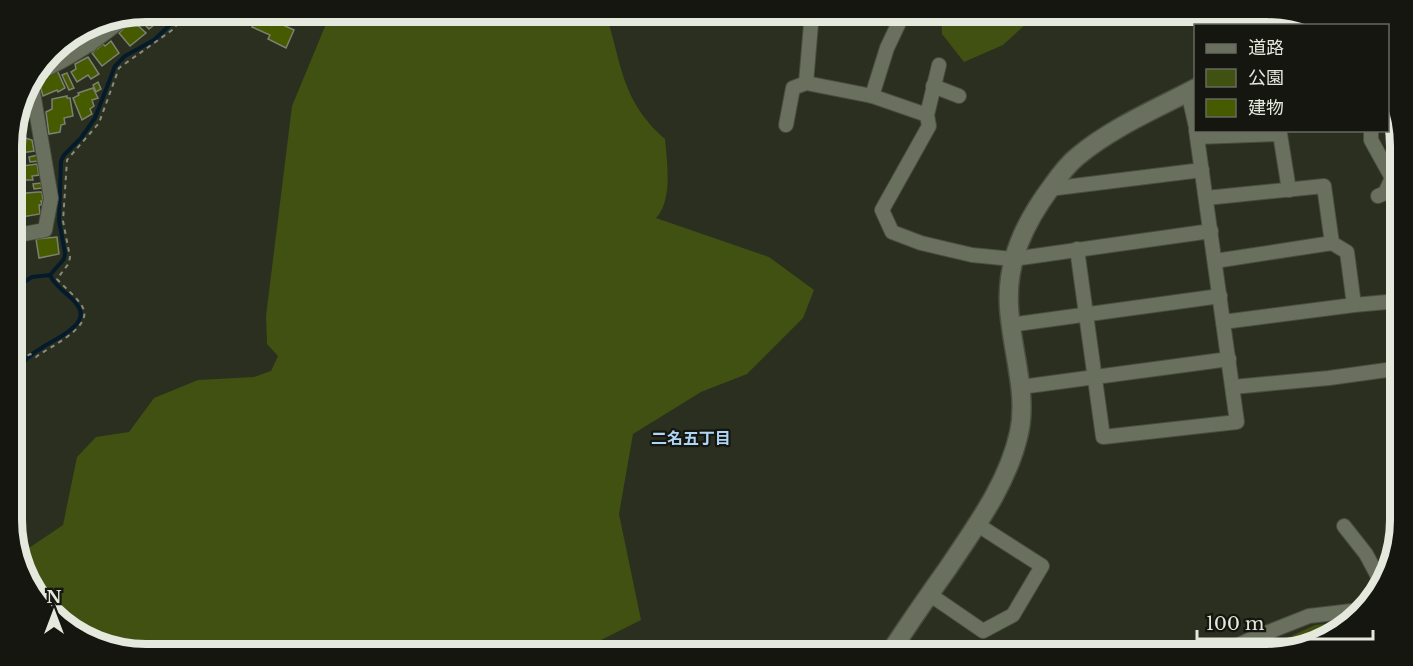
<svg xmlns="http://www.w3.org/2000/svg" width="1413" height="666" font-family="'Libre Baskerville','Noto Sans JP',serif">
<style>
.green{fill:#405111}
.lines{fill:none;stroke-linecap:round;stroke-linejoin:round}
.stream{stroke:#051b2b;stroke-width:4}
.building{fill:#465a00;stroke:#7b826f;stroke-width:1.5}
.street-casing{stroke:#494d3f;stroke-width:16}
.secondary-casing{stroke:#494d3f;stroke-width:21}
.path{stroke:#888c7f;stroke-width:2;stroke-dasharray:4.5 4.5;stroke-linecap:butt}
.street{stroke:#69705d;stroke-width:14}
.secondary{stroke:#69705d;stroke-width:18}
.labels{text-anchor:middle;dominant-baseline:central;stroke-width:4.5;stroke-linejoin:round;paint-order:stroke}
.neighbourhood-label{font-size:16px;font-weight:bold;fill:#afd5f5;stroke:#14160f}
.rim{fill:none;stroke:#e4e8dd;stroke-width:8}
</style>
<rect width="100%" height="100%" fill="#2a2f1f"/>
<g class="green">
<path d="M331 12H605C623 65 620 99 665 139 667 162 673 200 656 218L769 257 814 290 803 318 747 374 701 392 633 434 619 514 641 620 597 642 553 647 552 654H147L87 640 40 601 20 554 63 525 77 457 96 437 129 432 154 398 198 380 254 377 271 371 278 356 267 344 266 316 292 106Z"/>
<path d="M941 12H1039L1003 45 964 62 942 34Z"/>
<path d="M1349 622 1341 631 1275 654H1253L1315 625Z"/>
</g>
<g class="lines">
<g class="stream">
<path d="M13 289 32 277 50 275 64 259 65 253 59 221 61 161 64 155 81 138 95 118 115 66 125 56 154 40 172 23 177 12"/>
<path d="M13 375C20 364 32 353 43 347 54 340 86 326 80 310 75 296 56 290 50 275"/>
</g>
</g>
<g class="building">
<path d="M149 12 159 21 149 29 143 23 146 20 140 15Z"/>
<path d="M156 12H171L167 17Z"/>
<path d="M259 12 273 14 272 15 278 18 276 22 294 30 286 48 268 39 270 35 252 27Z"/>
<path d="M132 20 146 33 130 46 119 33Z"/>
<path d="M70 38 73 46 55 55 53 52 58 46Z"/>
<path d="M111 41 119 53 102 66 92 53 103 44 105 46Z"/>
<path d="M88 57 99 74 91 79 88 75 77 82 71 72 76 69 75 64Z"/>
<path d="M57 70 65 88 58 92 57 90 43 96 39 82 47 77 46 75Z"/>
<path d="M67 73 74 88 69 90 62 75Z"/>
<path d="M98 82 101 89 96 92 93 85Z"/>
<path d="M93 88 98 98 92 100 94 106 90 109 92 114 82 120 73 98 79 95 78 93Z"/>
<path d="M67 96V98H70L73 116 64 118 65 124 61 125 60 132 49 134 46 112 52 109V99Z"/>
<path d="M27 111 26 129 14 131 19 113Z"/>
<path d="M25 138 32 140 34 151 14 154 13 140Z"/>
<path d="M38 155 39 161 30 162 29 157Z"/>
<path d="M19 156 21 163 14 164 13 157Z"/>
<path d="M37 164 39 175 32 176 33 180H18L15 167Z"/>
<path d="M41 183 42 188 34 189 33 184Z"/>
<path d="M38 192H42L43 201H41L42 205H39L40 214 22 217 16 194Z"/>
<path d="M12 196 17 215 12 216Z"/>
<path d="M14 218H19L20 228 15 229Z"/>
<path d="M57 237 59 254 39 258 36 239Z"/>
</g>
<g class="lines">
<defs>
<g id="street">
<path d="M812 12 806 83 872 96 927 115 939 65"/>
<path d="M81 31 90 45"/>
<path d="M36 74C69 59 99 40 126 16"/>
<path d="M933 86 959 96"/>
<path d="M1188 92 1196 127"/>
<path d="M872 96 887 48 904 12"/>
<path d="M927 115 929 126 882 210 892 232 921 243 972 255 1013 259 1211 231"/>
<path d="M786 125 793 88 806 83"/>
<path d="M1371 130V140L1392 178 1385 193 1378 196"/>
<path d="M1198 137 1280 134 1289 190"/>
<path d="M1049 189 1202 170"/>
<path d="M1206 198 1324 186 1332 243 1347 252 1354 305 1398 301 1400 307"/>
<path d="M13 236 45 230 51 198 31 81"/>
<path d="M1077 249 1103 437 1237 422 1196 130"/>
<path d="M1215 261 1332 243"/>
<path d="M1223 322 1354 305"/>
<path d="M1010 325 1220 296"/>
<path d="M1021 387 1229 359"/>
<path d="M1233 387 1329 378 1401 368"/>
<path d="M1344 526 1366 554 1382 584"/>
<path d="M929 594 983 631 1013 615 1042 566 978 525"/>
<path d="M1220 654 1251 639 1309 616 1360 610"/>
</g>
<path id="secondary" d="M889 654C908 625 928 596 948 568 976 526 1008 483 1019 433 1028 393 1011 348 1009 307 1006 261 1025 222 1052 186 1059 176 1068 164 1078 156 1113 127 1156 109 1196 88"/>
</defs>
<use href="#street" class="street-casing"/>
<use href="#secondary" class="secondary-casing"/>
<path class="path" d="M13 366 30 354 36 357C47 348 93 328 83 308 79 299 64 287 57 279L69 263 70 257 63 221 67 160 99 123 119 68 175 28 182 12"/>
<use href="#street" class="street"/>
<use href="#secondary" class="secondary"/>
</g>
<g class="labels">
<g class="neighbourhood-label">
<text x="691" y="438">二名五丁目</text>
</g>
</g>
<path d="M0 0H1413V666H0ZM146 22H1266A124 124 0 0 1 1390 146V520A124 124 0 0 1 1266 644H146A124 124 0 0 1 22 520V146A124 124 0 0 1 146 22Z" fill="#14160f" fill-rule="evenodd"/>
<path class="rim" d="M146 22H1266A124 124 0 0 1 1390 146V520A124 124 0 0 1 1266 644H146A124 124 0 0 1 22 520V146A124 124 0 0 1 146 22Z"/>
<rect x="1194" y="24" width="195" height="108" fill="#14160f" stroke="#676a61" stroke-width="1.5"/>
<rect x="1206" y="44" width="30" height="9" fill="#69705d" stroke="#676a61" stroke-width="1.5"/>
<text x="1248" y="54" font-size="18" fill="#e4e8dd">道路</text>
<rect x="1206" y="69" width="30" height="18" fill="#405111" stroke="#676a61" stroke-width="1.5"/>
<text x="1248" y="84" font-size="18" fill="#e4e8dd">公園</text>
<rect x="1206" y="99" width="30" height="18" fill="#465a00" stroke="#676a61" stroke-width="1.5"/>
<text x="1248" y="114" font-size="18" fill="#e4e8dd">建物</text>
<g transform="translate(54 612)" stroke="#14160f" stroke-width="4.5" paint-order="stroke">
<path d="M0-4.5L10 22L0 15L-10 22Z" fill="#e4e8dd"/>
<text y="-9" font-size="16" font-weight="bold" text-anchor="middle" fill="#e4e8dd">N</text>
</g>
<path d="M1197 630v9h176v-9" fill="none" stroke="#e4e8dd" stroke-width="3"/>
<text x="1206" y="630" font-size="18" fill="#e4e8dd" stroke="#14160f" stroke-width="4.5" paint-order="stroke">100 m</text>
</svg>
